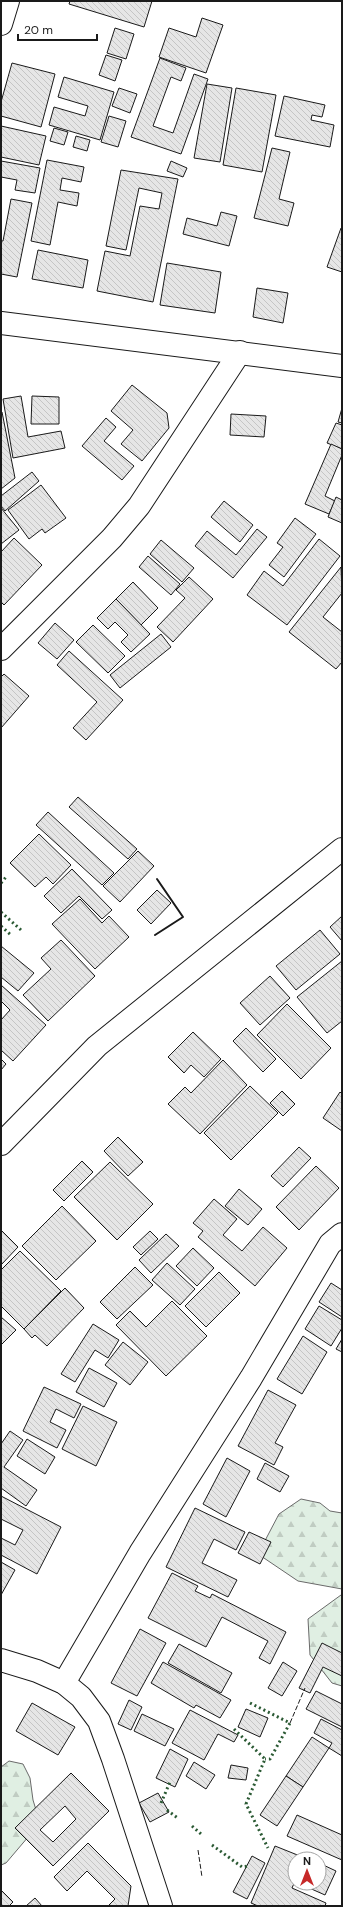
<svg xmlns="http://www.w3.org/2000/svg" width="343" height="1907" font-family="'DM Sans',sans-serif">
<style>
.forest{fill:url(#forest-firs);stroke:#6a6a6a}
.building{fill:url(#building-back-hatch);stroke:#1a1a1a;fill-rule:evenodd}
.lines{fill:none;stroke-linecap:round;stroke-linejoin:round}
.street-casing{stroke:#1a1a1a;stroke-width:24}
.secondary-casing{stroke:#1a1a1a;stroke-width:24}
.street{stroke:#fff;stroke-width:22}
.secondary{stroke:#fff;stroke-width:22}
.hedge{stroke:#2b5a34;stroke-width:3;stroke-dasharray:2 3;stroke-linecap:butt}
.fence{stroke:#1a1a1a;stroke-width:1;stroke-dasharray:5 2;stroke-linecap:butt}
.wall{stroke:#1a1a1a;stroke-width:2}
</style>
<defs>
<pattern id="forest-firs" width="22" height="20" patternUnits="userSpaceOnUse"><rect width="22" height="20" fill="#e0efe3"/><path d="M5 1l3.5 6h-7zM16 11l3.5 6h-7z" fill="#c0ccc2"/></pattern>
<pattern id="building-back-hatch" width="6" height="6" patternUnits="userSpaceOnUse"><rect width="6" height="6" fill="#e6e6e6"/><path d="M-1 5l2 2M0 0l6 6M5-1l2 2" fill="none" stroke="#c5c5c5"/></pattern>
</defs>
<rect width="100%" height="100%" fill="#fff"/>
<g class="forest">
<path d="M301 1499 320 1503 330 1511 342 1513V1589L298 1581 258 1554 279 1514Z"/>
<path d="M341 1595H342V1686L332 1683 310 1655 308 1619Z"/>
<path d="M9 1761 23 1764 30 1778 33 1800 40 1823 6 1863 1 1865V1767Z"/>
</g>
<g class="building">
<path d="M70 1H152L144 27 69 4Z"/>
<path d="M202 18 223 25 206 73 159 57 169 28 196 37Z"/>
<path d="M115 28 134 34 126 59 107 53Z"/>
<path d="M106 55 122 60 115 81 99 75Z"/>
<path d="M160 58 186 68 181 81 171 77 153 126 173 133 194 74 208 79 181 154 131 137Z"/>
<path d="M12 63 55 74 41 127 1 116V102Z"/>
<path d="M64 77 114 92 100 140 49 125 54 107 85 116 88 106 58 97Z"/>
<path d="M207 84 232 88 220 162 194 158Z"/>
<path d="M119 88 137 94 130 113 112 106Z"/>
<path d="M236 88 276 95 262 172 223 165Z"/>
<path d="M284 96 325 105 322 117 312 115 311 120 334 125 330 147 275 136Z"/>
<path d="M109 116 126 121 118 147 101 142Z"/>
<path d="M1 126 46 136 39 165 1 157Z"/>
<path d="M54 128 68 132 64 145 50 141Z"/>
<path d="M76 136 90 140 87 151 73 147Z"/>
<path d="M272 148 290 152 279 199 294 203 288 226 254 218Z"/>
<path d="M47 160 84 167 81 182 62 178 60 190 79 193 77 206 58 202 50 245 31 241Z"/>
<path d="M1 161 40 168 35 193 15 190 17 180 1 177Z"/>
<path d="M171 161 187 168 183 177 167 171Z"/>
<path d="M121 170 178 179 153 302 97 291 105 251 130 256 140 206 159 209 162 193 139 188 126 250 106 246Z"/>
<path d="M11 199 32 203 17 277 1 274V241H3Z"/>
<path d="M221 212 237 216 229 246 183 234 187 218 217 226Z"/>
<path d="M341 228H342V272L327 267Z"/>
<path d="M38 250 88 260 83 288 32 279Z"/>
<path d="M167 263 221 272 215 313 160 305Z"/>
<path d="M257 288 288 293 283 323 253 317Z"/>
<path d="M132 385 167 413 169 428 142 461 121 444 133 430 111 411Z"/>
<path d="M21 396 28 437 61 431 65 448 13 458 3 399Z"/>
<path d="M32 396 59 397V424H31Z"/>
<path d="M342 408V423L338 422Z"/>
<path d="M1 412H2L15 478 1 489Z"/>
<path d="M231 414 266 416 264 437 230 435Z"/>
<path d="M106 418 116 427 104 441 134 466 122 480 82 446Z"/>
<path d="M336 423 342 425V449L327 443Z"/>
<path d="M331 444 342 449V455L325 496 335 501 329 514 305 504Z"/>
<path d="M32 472 39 481 5 511 1 506V496Z"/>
<path d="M41 485 66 518 45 533 42 529 29 539 8 510Z"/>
<path d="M336 497 342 500V523L328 517Z"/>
<path d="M224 501 253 525 240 542 211 517Z"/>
<path d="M1 508 19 530 1 544Z"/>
<path d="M295 518 316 534 284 577 269 565 283 547 277 543Z"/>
<path d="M257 529 267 537 233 578 195 546 207 531 236 555Z"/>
<path d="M14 538 42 565 4 605 1 602V552Z"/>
<path d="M319 539 340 556 287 625 247 595 264 571 283 586Z"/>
<path d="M161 540 194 568 182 582 150 554Z"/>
<path d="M148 556 180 584 171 595 139 567Z"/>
<path d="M341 567 342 593 323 617 342 632V662L336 669 289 632Z"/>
<path d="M189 577 213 599 173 642 157 627 185 598 176 590Z"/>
<path d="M133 582 158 608 141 625 116 599Z"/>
<path d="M116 599 150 634 131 652 121 642 128 635 115 622 108 629 97 618Z"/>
<path d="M55 623 74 640 57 659 38 643Z"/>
<path d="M93 625 125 656 108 673 76 642Z"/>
<path d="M161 634 171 647 120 688 110 675Z"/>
<path d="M69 651 123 700 86 740 73 728 97 702 57 665Z"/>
<path d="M4 674 29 696 1 728V677Z"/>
<path d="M78 797 137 849 128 859 69 807Z"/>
<path d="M48 812 114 873 102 885 36 825Z"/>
<path d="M39 834 71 865 53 884 46 877 35 887 10 863Z"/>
<path d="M138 851 154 866 120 902 103 886Z"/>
<path d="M72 869 112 910 102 919 79 896 61 913 44 896Z"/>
<path d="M157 890 171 903 151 924 137 910Z"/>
<path d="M80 899 102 923 109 916 129 937 95 969 52 924Z"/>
<path d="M342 916V941L330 927Z"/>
<path d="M320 930 340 954 296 990 276 966Z"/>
<path d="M61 940 95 976 48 1021 23 995 51 969 41 958Z"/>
<path d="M1 946 34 973 18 991 1 977Z"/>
<path d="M342 961V1021L327 1033 297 997Z"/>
<path d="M270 976 290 998 260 1025 240 1003Z"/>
<path d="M1 985 46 1025 13 1061 1 1050V1020L10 1010 1 1001Z"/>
<path d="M287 1004 331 1048 301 1079 257 1035Z"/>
<path d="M246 1028 276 1059 263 1072 233 1041Z"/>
<path d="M193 1032 221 1059 204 1077 191 1065 184 1073 168 1057Z"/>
<path d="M1 1059 6 1064 1 1070Z"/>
<path d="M223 1060 247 1085 200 1134 168 1104 185 1087 191 1093Z"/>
<path d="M250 1086 278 1113 231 1160 204 1133Z"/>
<path d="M282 1091 295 1104 283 1116 270 1103Z"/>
<path d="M340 1092 342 1094V1131L323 1118Z"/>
<path d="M118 1137 143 1162 128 1176 104 1151Z"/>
<path d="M299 1147 311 1158 283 1187 271 1176Z"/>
<path d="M82 1161 93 1172 64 1201 53 1190Z"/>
<path d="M110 1162 153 1204 117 1240 74 1197Z"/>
<path d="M316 1166 339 1188 299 1230 276 1207Z"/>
<path d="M239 1189 262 1209 248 1225 225 1206Z"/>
<path d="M214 1199 237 1219 223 1235 242 1251 263 1227 287 1248 255 1286 198 1237 203 1231 193 1223Z"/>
<path d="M62 1206 96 1241 56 1280 22 1246Z"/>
<path d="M1 1230 18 1247 1 1265Z"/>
<path d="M150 1231 158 1239 141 1255 133 1247Z"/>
<path d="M166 1234 179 1246 151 1273 139 1260Z"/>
<path d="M193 1248 214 1268 197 1286 176 1266Z"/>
<path d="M20 1251 61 1291 24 1329 1 1306V1270Z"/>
<path d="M167 1263 195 1289 180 1305 152 1280Z"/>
<path d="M135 1267 153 1285 117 1319 100 1302Z"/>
<path d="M219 1272 240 1293 206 1327 185 1306Z"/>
<path d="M331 1283 342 1290V1317L319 1302Z"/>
<path d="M65 1288 84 1308 47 1346 35 1335 32 1338 24 1329Z"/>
<path d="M172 1301 207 1336 166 1376 116 1325 130 1311 146 1327Z"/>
<path d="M319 1306 342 1320V1328L331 1346 305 1329Z"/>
<path d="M1 1317 16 1330 1 1345Z"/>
<path d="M93 1324 119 1340 108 1358 95 1350 75 1382 61 1374Z"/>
<path d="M303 1336 327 1352 302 1394 277 1379Z"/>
<path d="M342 1339V1352L336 1349Z"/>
<path d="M123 1342 148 1362 130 1385 105 1365Z"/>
<path d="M89 1368 117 1383 104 1407 76 1392Z"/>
<path d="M44 1387 81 1404 74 1418 56 1409 50 1422 66 1430 57 1448 23 1431Z"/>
<path d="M268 1390 296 1405 275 1443 283 1447 274 1465 238 1446Z"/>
<path d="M83 1406 117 1422 96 1466 62 1449Z"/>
<path d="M10 1431 23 1440 4 1467 37 1490 26 1506 1 1488V1444Z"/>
<path d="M27 1439 55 1457 45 1474 17 1456Z"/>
<path d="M227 1458 250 1471 226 1517 203 1504Z"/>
<path d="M265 1463 289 1476 280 1492 257 1479Z"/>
<path d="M1 1496 61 1527 37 1574 1 1555V1538L15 1545 23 1530 1 1519Z"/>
<path d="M195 1508 245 1532 236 1550 214 1539 202 1563 237 1580 228 1597 166 1567Z"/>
<path d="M249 1532 271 1542 260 1564 238 1553Z"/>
<path d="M1 1562 15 1570 1 1595Z"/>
<path d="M172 1573 198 1586 195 1591 210 1598 212 1594 286 1632 270 1664 259 1658 268 1641 222 1617 206 1647 148 1618Z"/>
<path d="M140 1629 166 1643 137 1696 111 1683Z"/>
<path d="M322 1643 342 1653V1676L323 1667 310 1693 299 1688Z"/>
<path d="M179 1644 232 1673 221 1693 168 1663Z"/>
<path d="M163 1662 231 1700 220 1718 196 1705 194 1708 151 1683Z"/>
<path d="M283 1662 297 1671 282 1696 268 1688Z"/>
<path d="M316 1691 342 1704V1727L306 1709Z"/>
<path d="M129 1700 142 1707 131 1730 118 1724Z"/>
<path d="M32 1703 75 1727 58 1755 16 1731Z"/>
<path d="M246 1709 268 1718 260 1737 238 1727Z"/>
<path d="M190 1710 238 1735 234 1742 218 1734 204 1760 172 1743Z"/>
<path d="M142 1714 174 1729 165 1746 134 1731Z"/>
<path d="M321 1719 342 1730V1756L329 1748 332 1743 314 1733Z"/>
<path d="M312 1737 329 1748 303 1787 286 1776Z"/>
<path d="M170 1749 188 1759 175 1787 156 1778Z"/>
<path d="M194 1762 215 1775 206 1789 186 1776Z"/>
<path d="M231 1765 248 1768 246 1780 228 1778Z"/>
<path d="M71 1773 109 1811 53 1866 15 1828ZM65 1806 76 1819 53 1842 40 1830Z"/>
<path d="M286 1776 303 1787 277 1826 260 1815Z"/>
<path d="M158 1793 169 1812 150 1822 139 1803Z"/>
<path d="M297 1815 342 1835V1860L287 1836Z"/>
<path d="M88 1843 131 1886 128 1906H108L115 1899 87 1871 67 1891 54 1877Z"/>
<path d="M275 1846 305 1858 295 1859V1881L292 1888 326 1903 325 1906H258L251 1903Z"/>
<path d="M252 1856 265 1863 247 1899 233 1892Z"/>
<path d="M319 1863 336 1871 325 1895 298 1883H319Z"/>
<path d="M1 1890 13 1902 9 1906H1Z"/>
<path d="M35 1898 42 1906H26Z"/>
</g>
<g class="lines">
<defs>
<g id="street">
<path d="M1 24 8 1"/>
<path d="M1 649 112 538 139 506 240 352"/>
<path d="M1 1144 97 1046 342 849"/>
<path d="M1 1660 37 1671 64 1683 81 1697 99 1721 113 1759 161 1906"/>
<path d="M64 1683 140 1553 251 1378 330 1244 342 1234"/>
</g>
<path id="secondary" d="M1 323 342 366"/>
</defs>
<use href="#street" class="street-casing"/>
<use href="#secondary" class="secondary-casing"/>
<use href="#street" class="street"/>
<use href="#secondary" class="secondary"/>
<g class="hedge">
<path d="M1 883 6 877"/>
<path d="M1 912 21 930"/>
<path d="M1 926 12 936"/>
<path d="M250 1703 290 1723 270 1759H265"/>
<path d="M234 1729 265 1759 246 1804 268 1848"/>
<path d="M161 1803 170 1782"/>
<path d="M167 1810 179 1819"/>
<path d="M192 1826 201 1834"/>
<path d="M212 1845 242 1867 249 1866"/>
</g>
<g class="fence">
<path d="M290 1723 305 1688"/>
<path d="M198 1850 202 1877"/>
</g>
<path class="wall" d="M155 935 183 917 157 879"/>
</g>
<rect width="343" height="1907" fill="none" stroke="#1a1a1a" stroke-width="4"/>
<g transform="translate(307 1871)"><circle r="19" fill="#ffffff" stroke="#a3a3a3"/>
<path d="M0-3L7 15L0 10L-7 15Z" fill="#c62828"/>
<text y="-6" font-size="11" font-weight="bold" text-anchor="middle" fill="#1a1a1a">N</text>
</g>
<path d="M18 34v6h79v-6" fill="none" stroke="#1a1a1a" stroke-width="2"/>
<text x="24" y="34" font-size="12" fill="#1a1a1a" stroke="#ffffff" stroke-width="3" paint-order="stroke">20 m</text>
</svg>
